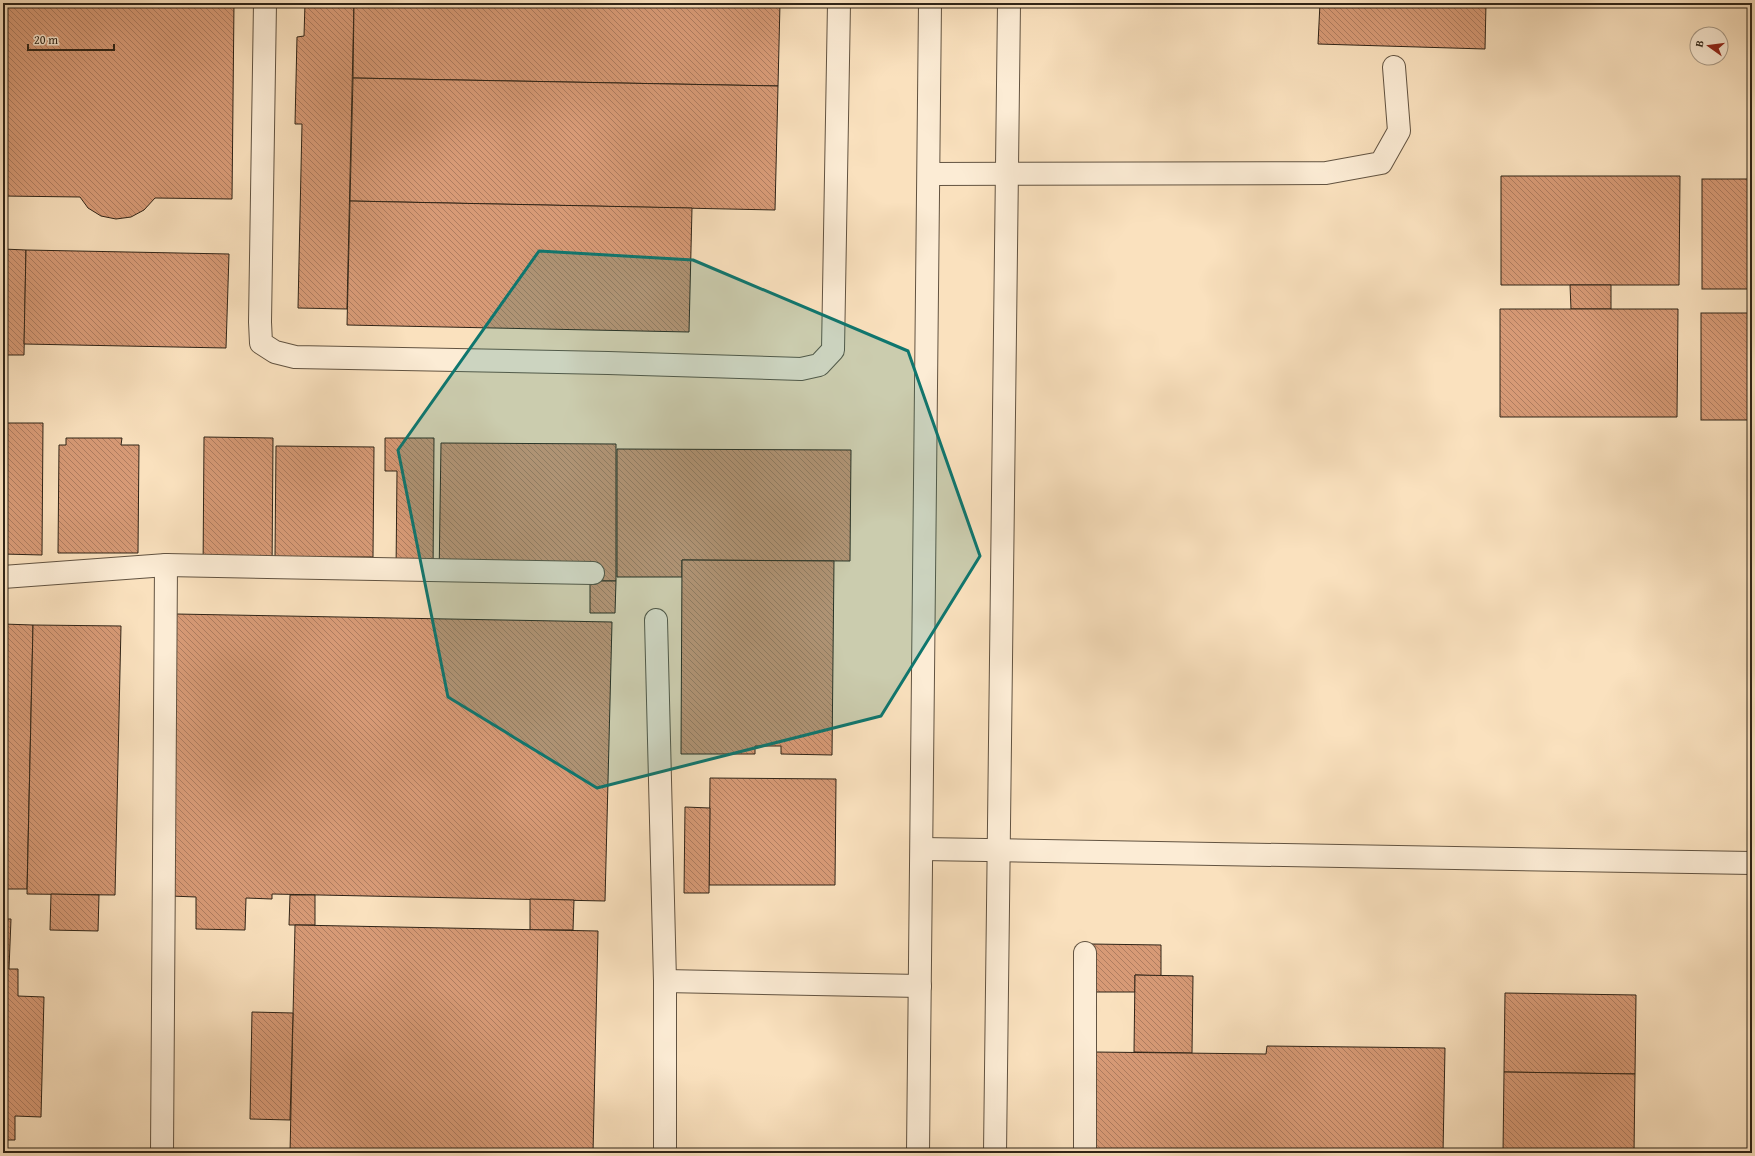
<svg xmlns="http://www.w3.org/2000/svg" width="1755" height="1156" font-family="'Gentium Book Plus',serif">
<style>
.building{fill:url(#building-back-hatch);stroke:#2f2417}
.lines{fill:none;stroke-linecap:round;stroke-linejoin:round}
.minor-casing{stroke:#625341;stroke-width:24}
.minor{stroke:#fcecd5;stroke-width:22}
.marked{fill:#0f766e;fill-opacity:0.2;stroke:#0f766e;stroke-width:3;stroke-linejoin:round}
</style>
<defs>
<pattern id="building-back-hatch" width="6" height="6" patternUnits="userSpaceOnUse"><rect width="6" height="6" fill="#d79a76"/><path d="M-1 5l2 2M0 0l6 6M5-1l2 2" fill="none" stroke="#af7d60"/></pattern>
</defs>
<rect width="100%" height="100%" fill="#fae1be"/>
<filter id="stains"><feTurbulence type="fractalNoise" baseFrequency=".005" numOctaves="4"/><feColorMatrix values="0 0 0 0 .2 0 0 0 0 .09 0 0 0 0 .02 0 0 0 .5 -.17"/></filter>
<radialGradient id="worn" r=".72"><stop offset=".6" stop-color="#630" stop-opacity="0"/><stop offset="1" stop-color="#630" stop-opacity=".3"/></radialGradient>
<g class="building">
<path d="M3 3H234L232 199 155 198 144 210 131 217 116 219 101 216 88 208 80 197 3 196Z"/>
<path d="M305 3H354L347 309 298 308 302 124H295L297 37 304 36Z"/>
<path d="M354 3H780L778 86 353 78Z"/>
<path d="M1320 3H1486L1485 49 1318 44Z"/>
<path d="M353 78 778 86 775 210 350 201Z"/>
<path d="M1501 176H1680L1679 285H1501Z"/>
<rect x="1702" y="179" width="50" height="110"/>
<path d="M350 201 692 208 689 332 347 325Z"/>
<path d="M3 249 26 250 24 355H3Z"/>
<path d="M26 250 229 254 226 348 24 344Z"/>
<path d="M1570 285H1611V309H1571Z"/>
<path d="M1500 309H1678L1677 417H1500Z"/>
<rect x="1701" y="313" width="51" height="107"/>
<path d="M3 423H43L42 555 3 554Z"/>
<path d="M204 437 273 438 272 575 203 574Z"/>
<path d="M66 438H122L121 445H139L138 553H58L59 445H66Z"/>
<path d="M385 438H434L433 574 396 573 397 471H385Z"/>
<path d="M441 443 616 444V581L439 580Z"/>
<path d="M276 446 374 447 373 557H275Z"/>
<path d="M617 449 851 450 850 561 682 560V577H617Z"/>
<path d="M682 560 834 561 832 755 781 754V746H755V754H681Z"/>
<path d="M590 581H616L615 613H590Z"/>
<path d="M176 614 612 622 605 901 272 894V899L246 898 245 930 196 929V897L170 896Z"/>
<path d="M3 624 33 625 27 889H3Z"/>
<path d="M33 625 121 626 115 895 27 894Z"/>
<path d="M710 778 836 779 835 885H709Z"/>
<path d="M685 807 710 808 709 893H684Z"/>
<path d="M51 894 99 895 98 931 50 930Z"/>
<path d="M290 895H315V925H289Z"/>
<path d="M530 899 574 900 573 930H530Z"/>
<path d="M3 919H11L9 969H18V996L44 997 41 1117 15 1116V1140H6V1153H3Z"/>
<path d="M295 925 598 931 593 1153H290Z"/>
<path d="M1091 944 1161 945V976L1135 975V992H1090Z"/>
<path d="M1135 975 1193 976 1192 1053 1134 1052Z"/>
<path d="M1505 993 1636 995 1635 1074 1504 1072Z"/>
<path d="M252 1012 293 1013 290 1120 250 1119Z"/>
<path d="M1267 1046 1445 1048 1443 1153H1093L1095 1052 1266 1054Z"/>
<path d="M1504 1072 1635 1074 1634 1153H1503Z"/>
</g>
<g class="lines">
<defs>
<g id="minor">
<path d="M265 3 260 322 261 343 275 352 295 357 608 363 801 369 819 365 833 350 839 3"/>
<path d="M929 174 1326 173 1381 163 1399 131 1394 67"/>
<path d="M3 577 166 565 593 573"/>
<path d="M656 620 665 981"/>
<path d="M922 849 1752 863"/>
<path d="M162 1153 166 565"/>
<path d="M665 1153V981L920 986"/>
<path d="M918 1153 930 3"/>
<path d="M995 1153 1009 3"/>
<path d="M1085 1153V953"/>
</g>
</defs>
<use href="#minor" class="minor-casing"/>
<use href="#minor" class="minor"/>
</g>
<path class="marked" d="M539 251 693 260 908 351 980 556 881 716 597 788 448 697 398 450Z"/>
<rect width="1755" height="1156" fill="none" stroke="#fae1be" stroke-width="16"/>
<rect x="4" y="4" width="1747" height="1148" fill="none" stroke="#2f2417" stroke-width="2"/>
<rect x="8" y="8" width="1739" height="1140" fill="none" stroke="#2f2417"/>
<g transform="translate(1709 46) rotate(284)"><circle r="19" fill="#fcecd5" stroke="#aa9c89"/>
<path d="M0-3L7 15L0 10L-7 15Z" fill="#8f2418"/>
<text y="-6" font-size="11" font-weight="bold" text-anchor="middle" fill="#2f2417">B</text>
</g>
<path d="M28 44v6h86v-6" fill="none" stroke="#2f2417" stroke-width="2"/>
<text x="34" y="44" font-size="12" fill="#2f2417" stroke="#fcecd5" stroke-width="3" paint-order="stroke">20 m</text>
<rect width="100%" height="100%" filter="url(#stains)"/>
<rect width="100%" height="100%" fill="url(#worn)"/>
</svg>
